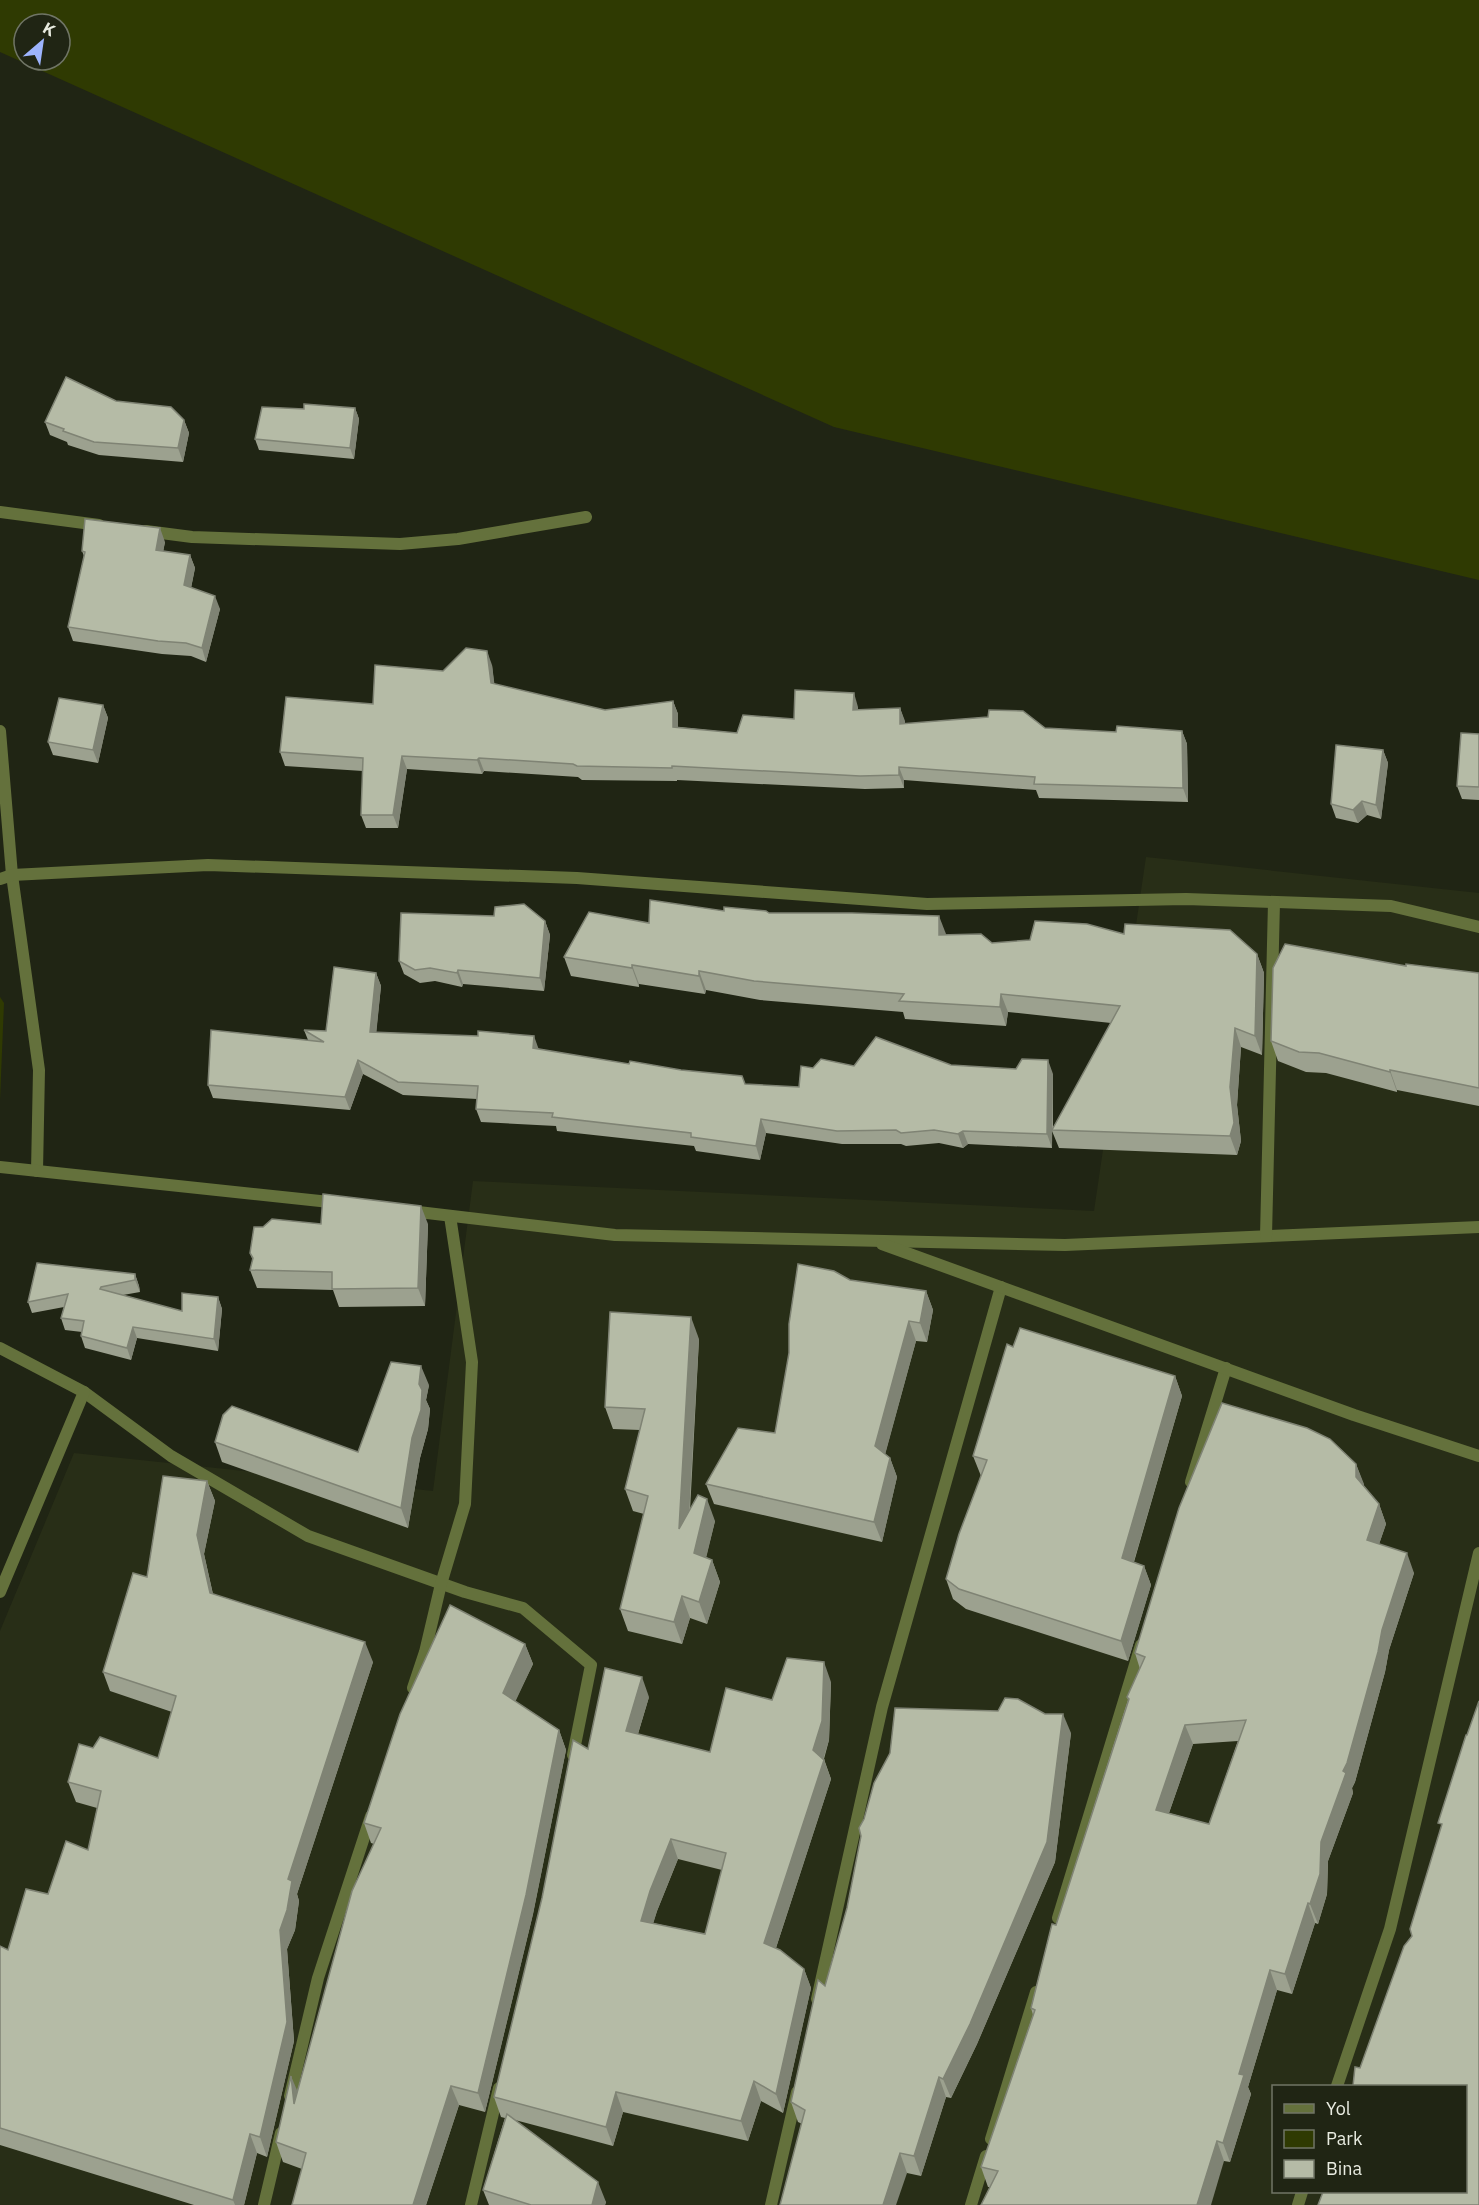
<svg xmlns="http://www.w3.org/2000/svg" width="1479" height="2205" font-family="'IBM Plex Sans',sans-serif">
<style>
.built{fill:#282e17;fill-rule:evenodd}
.green{fill:#2f3a02;fill-rule:evenodd}
.lines{fill:none;stroke-linecap:round;stroke-linejoin:round}
.lane{stroke:#64713c;stroke-width:12}
.street{stroke:#64713c;stroke-width:12}
.wall{fill:#9ca18f;fill-rule:evenodd}
.shaded-wall{fill:#7f8374}
.building{fill:#b5bba6;stroke:#7f8374;stroke-width:1.5;fill-rule:evenodd}
</style>
<rect width="100%" height="100%" fill="#202514"/>
<path class="built" d="M1146 857 1479 893V2205H0V1631L74 1453 433 1491 473 1181 1094 1211ZM1274 2086H1466V2192H1274Z"/>
<g class="green">
<path d="M0 0H1479V580L834 427 0 52ZM24 24H60V60H24Z"/>
<path d="M0 997 4 1003 0 1100Z"/>
</g>
<g class="lines">
<g class="lane">
<path d="M0 1348 84 1392 171 1456 308 1536 465 1592 523 1608 591 1665 573 1755"/>
<path d="M1191 1482 1226 1368"/>
<path d="M0 1592 84 1392"/>
<path d="M413 1688 425 1652 441 1584 465 1504 472 1362 450 1216"/>
<path d="M1058 1918 1141 1645"/>
<path d="M817 1999 882 1707 1001 1287"/>
<path d="M1337 2086 1390 1929 1479 1553"/>
<path d="M290 2096 318 1978 371 1816"/>
<path d="M991 2139 1036 1992"/>
<path d="M264 2205 281 2133"/>
<path d="M471 2205 499 2088"/>
<path d="M771 2205 797 2092"/>
<path d="M971 2205 986 2156"/>
<path d="M1298 2205 1302 2192"/>
</g>
<g class="street">
<path d="M0 512 99 525"/>
<path d="M146 531 192 537 400 544 458 539 586 517"/>
<path d="M0 731 12 875 39 1070 37 1171"/>
<path d="M0 879 12 875 208 865 577 878 927 904 1186 899 1391 906 1479 927"/>
<path d="M0 1167 339 1203"/>
<path d="M410 1211 615 1235 1065 1245 1479 1227"/>
<path d="M1266 1236 1274 902"/>
<path d="M882 1244 1354 1415 1479 1456"/>
</g>
</g>
<g class="wall">
<path d="M116 401 184 420 189 433 183 462 99 455 68 445 67 442 50 435 45 422Z"/>
<path d="M355 408 359 419 354 459 259 450 255 439 304 409Z"/>
<path d="M165 542 163 551 190 555 195 568 191 588 220 609 206 662 191 656 162 654 73 641 68 627 84 556 82 551Z"/>
<path d="M492 665 494 684 605 710 673 701 678 714V727L737 733 794 719 858 707V710L900 708 905 723 1045 728 1116 732 1182 731 1187 744 1188 802 1039 798 1036 790 904 780V788L865 789 677 780V781L582 780 578 777 484 771 482 774 407 769 398 828H366L361 815 363 771 285 766 280 752 373 704 443 671Z"/>
<path d="M103 705 108 718 98 763 53 755 48 742Z"/>
<path d="M1479 734V800L1462 799 1457 786Z"/>
<path d="M1383 750 1388 763 1381 819 1367 815 1358 823 1336 818 1331 804Z"/>
<path d="M724 911 769 913 946 935 992 943 1124 934 1257 954 1264 973 1262 1055 1241 1047 1237 1105 1241 1141 1237 1155 1059 1148 1052 1131V1148L968 1144 963 1148 939 1143 906 1146 901 1144H842L766 1133 760 1160 696 1151 694 1146 557 1131 556 1126 481 1122 476 1109 477 1099 403 1095 363 1074 350 1110 213 1098 208 1085 308 1040 304 1030 326 1031 376 973 381 986 376 1033 539 1049 745 1084 799 1087 813 1068 854 1066 951 1065 1053 1074V1128L1111 1023 1008 1012 1006 1026 905 1019 903 1012 760 1000 706 990 705 994 639 984V987L571 976 564 957 649 923Z"/>
<path d="M545 921 550 935 544 991 463 984 462 987 435 981 420 983 404 974 399 961Z"/>
<path d="M1406 966 1479 973V1106L1397 1090V1092L1326 1073 1306 1072 1278 1061 1271 1041Z"/>
<path d="M321 1224H428L425 1306 339 1307 333 1290 257 1288 250 1270 253 1261 250 1253Z"/>
<path d="M135 1274 139 1286 140 1292 123 1295 182 1311 218 1297 222 1309 218 1351 137 1338 131 1360 85 1348 81 1336 82 1332 65 1330 61 1318 64 1307 32 1313 28 1302Z"/>
<path d="M850 1280 926 1291 933 1310 927 1342 916 1341 885 1454 890 1458 897 1477 882 1542 714 1504 706 1484 775 1433Z"/>
<path d="M699 1339 690 1511 715 1521 706 1557 712 1560 720 1582 707 1624 690 1618 682 1644 628 1631 620 1609 644 1514 633 1511 625 1489 640 1430 613 1429 605 1407Z"/>
<path d="M1013 1347 1175 1376 1182 1396 1134 1562 1144 1566 1151 1585 1128 1661 966 1609 953 1599 946 1579 981 1476 973 1456Z"/>
<path d="M429 1385 426 1400 430 1409 428 1429 420 1458 408 1528 222 1462 215 1442 358 1452Z"/>
<path d="M1356 1464 1364 1486 1379 1504 1386 1524 1379 1544 1414 1573 1389 1650 1385 1672 1355 1782 1352 1788 1353 1793 1328 1861 1327 1894 1318 1924 1315 1923 1292 1994 1277 1990 1248 2087 1251 2094 1230 2162 1224 2161 990 2187H988L981 2167 1033 2015 1031 2008 1056 1925 1128 1700 1127 1697 1140 1669 1135 1653ZM1238 1741 1209 1824 1169 1813 1193 1744Z"/>
<path d="M207 1481 215 1501 204 1554 213 1594 373 1662 297 1894 299 1901 295 1930 287 1949 294 2041 267 2157 257 2153 244 2205H194L0 2145V1946L8 1950 48 1894 88 1850 97 1808 76 1802 68 1782 93 1748 158 1758 172 1712 110 1691 103 1672 147 1577Z"/>
<path d="M525 1644 533 1664 515 1701 559 1730 566 1750 533 1914 485 2112 459 2105 426 2205H292L302 2169 283 2162 276 2142 297 2091 374 1844 371 1843 364 1823Z"/>
<path d="M831 1682 829 1740 824 1759 831 1779 776 1948 804 1969 811 1988 783 2113 761 2101 748 2141 623 2112 613 2146 515 2120 606 2202 605 2205H489L483 2190 505 2118 501 2117 494 2097 588 1749 649 1697 638 1734 710 1752 772 1700ZM678 1859 722 1870 705 1934 653 1923 657 1911Z"/>
<path d="M998 1711 1071 1733 1055 1862 977 2044 951 2098 946 2097 921 2176 907 2173 798 2122 791 2102 825 1986Z"/>
</g>
<g class="shaded-wall">
<path d="M355 408 359 419 354 459 350 448Z"/>
<path d="M184 420 189 433 183 462 178 448Z"/>
<path d="M160 528 165 542 161 564 156 550Z"/>
<path d="M190 555 195 568 189 598 184 585Z"/>
<path d="M215 596 220 609 206 662 202 648Z"/>
<path d="M487 651 492 665 496 696 491 683Z"/>
<path d="M854 693 858 707V723L853 710Z"/>
<path d="M673 701 678 714V740L673 727Z"/>
<path d="M103 705 108 718 98 763 93 750Z"/>
<path d="M900 708 905 721V737L900 724Z"/>
<path d="M1182 731 1187 744 1188 802 1183 788Z"/>
<path d="M1383 750 1388 763 1381 819 1376 805Z"/>
<path d="M402 756 407 769 398 828 393 815Z"/>
<path d="M479 758 484 771 482 774 477 760Z"/>
<path d="M899 767 904 780V788L899 775Z"/>
<path d="M1362 801 1367 815 1358 823 1353 810Z"/>
<path d="M939 916 946 934V954L939 935Z"/>
<path d="M545 921 550 935 544 991 540 978Z"/>
<path d="M1257 954 1264 973 1262 1055 1255 1036Z"/>
<path d="M632 965 639 984V987L632 968Z"/>
<path d="M458 970 463 984 462 987 457 973Z"/>
<path d="M699 971 706 990 705 994 699 976Z"/>
<path d="M376 973 381 986 375 1046 370 1032Z"/>
<path d="M1001 994 1008 1012 1006 1026 1000 1007Z"/>
<path d="M1235 1028 1241 1047 1237 1105 1241 1141 1237 1155 1230 1136V1087Z"/>
<path d="M534 1036 539 1050 533 1048Z"/>
<path d="M358 1060 363 1074 350 1110 345 1097Z"/>
<path d="M1048 1060 1053 1074 1052 1148 1047 1134Z"/>
<path d="M1390 1070 1397 1090V1092L1390 1072Z"/>
<path d="M761 1119 766 1133 760 1160 756 1146Z"/>
<path d="M963 1131 968 1144 963 1148 958 1134Z"/>
<path d="M421 1206 428 1224 425 1306 418 1288Z"/>
<path d="M135 1274 139 1286 140 1292 135 1280Z"/>
<path d="M926 1291 933 1310 927 1342 920 1323Z"/>
<path d="M218 1297 222 1309 218 1351 214 1339Z"/>
<path d="M691 1317 699 1339 687 1551 679 1529Z"/>
<path d="M909 1321 916 1341 882 1466 875 1446Z"/>
<path d="M133 1327 137 1338 131 1360 127 1348Z"/>
<path d="M421 1366 429 1385 426 1400 430 1409 428 1429 420 1458 408 1528 401 1508 412 1438Z"/>
<path d="M1175 1376 1182 1396 1129 1578 1122 1558Z"/>
<path d="M890 1458 897 1477 882 1542 874 1522Z"/>
<path d="M1356 1464 1364 1484 1363 1497 1356 1477Z"/>
<path d="M207 1481 215 1501 204 1554 217 1613 210 1593 197 1535Z"/>
<path d="M707 1499 715 1521 702 1575 694 1553Z"/>
<path d="M1379 1504 1386 1524 1374 1559 1367 1540Z"/>
<path d="M1407 1553 1414 1573 1389 1650 1385 1672 1355 1782 1352 1788 1353 1793 1328 1861 1327 1894 1318 1924 1310 1904 1321 1842 1382 1630Z"/>
<path d="M712 1560 720 1582 707 1624 699 1602Z"/>
<path d="M1144 1566 1151 1585 1128 1661 1121 1641Z"/>
<path d="M682 1596 690 1618 682 1644 674 1622Z"/>
<path d="M365 1642 373 1662 297 1894 299 1901 295 1930 287 1949 294 2041 267 2157 260 2137 280 1930 288 1879Z"/>
<path d="M525 1644 533 1664 510 1713 503 1693Z"/>
<path d="M824 1662 831 1682 829 1740 820 1770 813 1750Z"/>
<path d="M642 1677 649 1697 633 1750 626 1731Z"/>
<path d="M1063 1714 1071 1733 1055 1862 977 2044 951 2098 943 2079Z"/>
<path d="M1185 1725 1193 1744 1163 1830 1156 1810Z"/>
<path d="M559 1730 566 1750 533 1914 485 2112 478 2093Z"/>
<path d="M824 1760 831 1779 771 1963 764 1943Z"/>
<path d="M671 1839 678 1859 657 1911 648 1941 641 1921 650 1891Z"/>
<path d="M1308 1903 1315 1923 1292 1994 1285 1974Z"/>
<path d="M804 1969 811 1988 783 2113 776 2094Z"/>
<path d="M1270 1970 1277 1990 1248 2087 1251 2094 1230 2162 1223 2143 1239 2074Z"/>
<path d="M291 2076 299 2095 294 2104Z"/>
<path d="M939 2077 946 2097 921 2176 914 2156Z"/>
<path d="M754 2081 761 2101 748 2141 741 2121Z"/>
<path d="M451 2086 459 2105 426 2205H413Z"/>
<path d="M616 2092 623 2112 613 2146 606 2127Z"/>
<path d="M250 2134 257 2153 244 2205H235L233 2200Z"/>
<path d="M1217 2141 1224 2161 1211 2205H1197Z"/>
<path d="M900 2153 907 2173 896 2205H883Z"/>
<path d="M598 2182 606 2202 605 2205H592Z"/>
</g>
<g class="building">
<path d="M66 377 116 401 171 407 184 420 178 448 94 442 63 431 64 429 45 422Z"/>
<path d="M304 404 355 408 350 448 255 439 262 407 304 409Z"/>
<path d="M85 519 160 528 156 550 190 555 184 585 215 596 202 648 186 643 158 641 68 627 85 552 82 551Z"/>
<path d="M466 648 487 651 491 683 605 710 673 701V727L737 733 743 715 794 719 795 690 854 693 853 710 900 708V724L988 717 989 710 1023 711 1045 728 1116 732 1117 726 1182 731 1183 788 1034 784 1035 777 899 767V775L860 776 672 766V768L577 766 573 764 479 758 477 760 402 756 393 815H361L363 758 280 752 286 697 373 704 375 665 443 671Z"/>
<path d="M59 698 103 705 93 750 48 742Z"/>
<path d="M1461 733 1479 734V787L1457 786Z"/>
<path d="M1336 745 1383 750 1376 805 1362 801 1353 810 1331 804Z"/>
<path d="M650 900 724 911V907L766 911 769 913H852L939 916V935L981 934 992 943 1030 940 1035 921 1087 924 1124 934 1125 924 1230 930 1257 954 1255 1036 1235 1028 1230 1087 1234 1123 1230 1136 1052 1130 1120 1006 1001 994 1000 1007 899 1001 904 994 754 981 699 971V976L632 965V968L564 957 589 912 649 923Z"/>
<path d="M524 904 545 921 540 978 458 970 457 973 430 968 415 970 399 961 401 913 494 916 495 907Z"/>
<path d="M1285 944 1406 966V964L1479 973V1088L1390 1070V1072L1319 1053 1299 1052 1271 1041 1273 968Z"/>
<path d="M334 967 376 973 370 1032 478 1036V1031L534 1036 533 1048 629 1064 630 1061 681 1070 742 1076 745 1084 799 1087 801 1066 813 1068 821 1059 854 1066 876 1037 951 1065 1016 1069 1022 1059 1048 1060 1047 1134 963 1131 958 1134 934 1130 901 1133 896 1130 837 1131 761 1119 756 1146 691 1137V1133L552 1117 553 1113 476 1109 478 1086 398 1082 358 1060 345 1097 208 1085 211 1030 324 1042 304 1030 326 1031Z"/>
<path d="M323 1194 421 1206 418 1288 332 1289V1272L250 1270 253 1258 250 1253 254 1227H263L272 1219 321 1224Z"/>
<path d="M37 1263 135 1274V1280L101 1287 100 1289 182 1311V1293L218 1297 214 1339 133 1327 127 1348 81 1336 84 1321 61 1318 68 1294 28 1302Z"/>
<path d="M798 1264 834 1271 850 1280 926 1291 920 1323 909 1321 875 1446 890 1458 874 1522 706 1484 738 1428 775 1433 789 1353V1324Z"/>
<path d="M610 1312 691 1317 679 1529 698 1495 707 1499 694 1553 712 1560 699 1602 682 1596 674 1622 620 1609 648 1496 625 1489 645 1409 605 1407Z"/>
<path d="M1020 1328 1175 1376 1122 1558 1144 1566 1121 1641 959 1589 946 1579 959 1534 987 1460 973 1456 1007 1344 1013 1347Z"/>
<path d="M391 1362 421 1366 419 1384 422 1390 421 1410 412 1438 401 1508 215 1442 223 1415 232 1406 358 1452Z"/>
<path d="M1222 1403 1307 1428 1330 1439 1356 1464V1477L1379 1504 1367 1540 1407 1553 1382 1630 1378 1652 1347 1763 1343 1771 1346 1773 1321 1842 1320 1874 1310 1904 1308 1903 1285 1974 1270 1970 1239 2074 1244 2075 1223 2143 1217 2141 1197 2205H981L998 2171 981 2167 1035 2010 1031 2008 1052 1924 1056 1925 1129 1699 1127 1697 1145 1657 1135 1653 1179 1508ZM1246 1720 1209 1824 1156 1810 1185 1725Z"/>
<path d="M163 1476 207 1481 197 1535 210 1593 365 1642 288 1879 292 1881 287 1910 280 1930 287 2022 260 2137 250 2134 233 2200 0 2128V1946L8 1950 26 1889 48 1894 66 1841 88 1850 101 1791 68 1782 79 1744 93 1748 100 1737 158 1758 176 1696 103 1672 133 1573 147 1577Z"/>
<path d="M450 1605 525 1644 503 1693 559 1730 526 1895 478 2093 451 2086 413 2205H292L306 2153 276 2142 291 2076 294 2104 352 1891 381 1828 364 1823 400 1714Z"/>
<path d="M787 1658 824 1662 822 1721 813 1750 824 1760 764 1943 780 1950 804 1969 776 2094 754 2081 741 2121 616 2092 606 2127 494 2097 542 1898 573 1740 588 1749 605 1668 642 1677 626 1731 710 1752 726 1688 772 1700ZM671 1839 726 1853 705 1934 641 1921 650 1891Z"/>
<path d="M1005 1698 1018 1699 1045 1714H1063L1047 1842 970 2024 943 2079 939 2077 914 2156 900 2153 883 2205H780L805 2110 791 2102 818 1980 825 1986 847 1908 861 1836 859 1828 864 1819 874 1783 890 1753 895 1708 998 1711Z"/>
<path d="M1479 1701V2205H1318L1323 2192H1466V2086H1353L1355 2067 1360 2068 1404 1946 1412 1936 1410 1929 1442 1824 1438 1823 1466 1735H1467Z"/>
<path d="M507 2114 598 2182 592 2205H531L483 2190Z"/>
</g>
<rect x="1272" y="2085" width="195" height="108" fill="#202514" stroke="#707566" stroke-width="1.5"/>
<rect x="1284" y="2104" width="30" height="9" fill="#64713c" stroke="#707566" stroke-width="1.5"/>
<text x="1326" y="2115" font-size="18" fill="#e9ece1">Yol</text>
<rect x="1284" y="2130" width="30" height="18" fill="#2f3a02" stroke="#707566" stroke-width="1.5"/>
<text x="1326" y="2145" font-size="18" fill="#e9ece1">Park</text>
<rect x="1284" y="2160" width="30" height="18" fill="#b5bba6" stroke="#707566" stroke-width="1.5"/>
<text x="1326" y="2175" font-size="18" fill="#e9ece1">Bina</text>
<g transform="translate(42 42) rotate(29)"><circle r="28" fill="#202514" stroke="#707566" stroke-width="1.5"/>
<path d="M0-4.5L10 22L0 15L-10 22Z" fill="#9db4fd"/>
<text y="-9" font-size="16" font-weight="bold" text-anchor="middle" fill="#e9ece1">K</text>
</g>
</svg>
